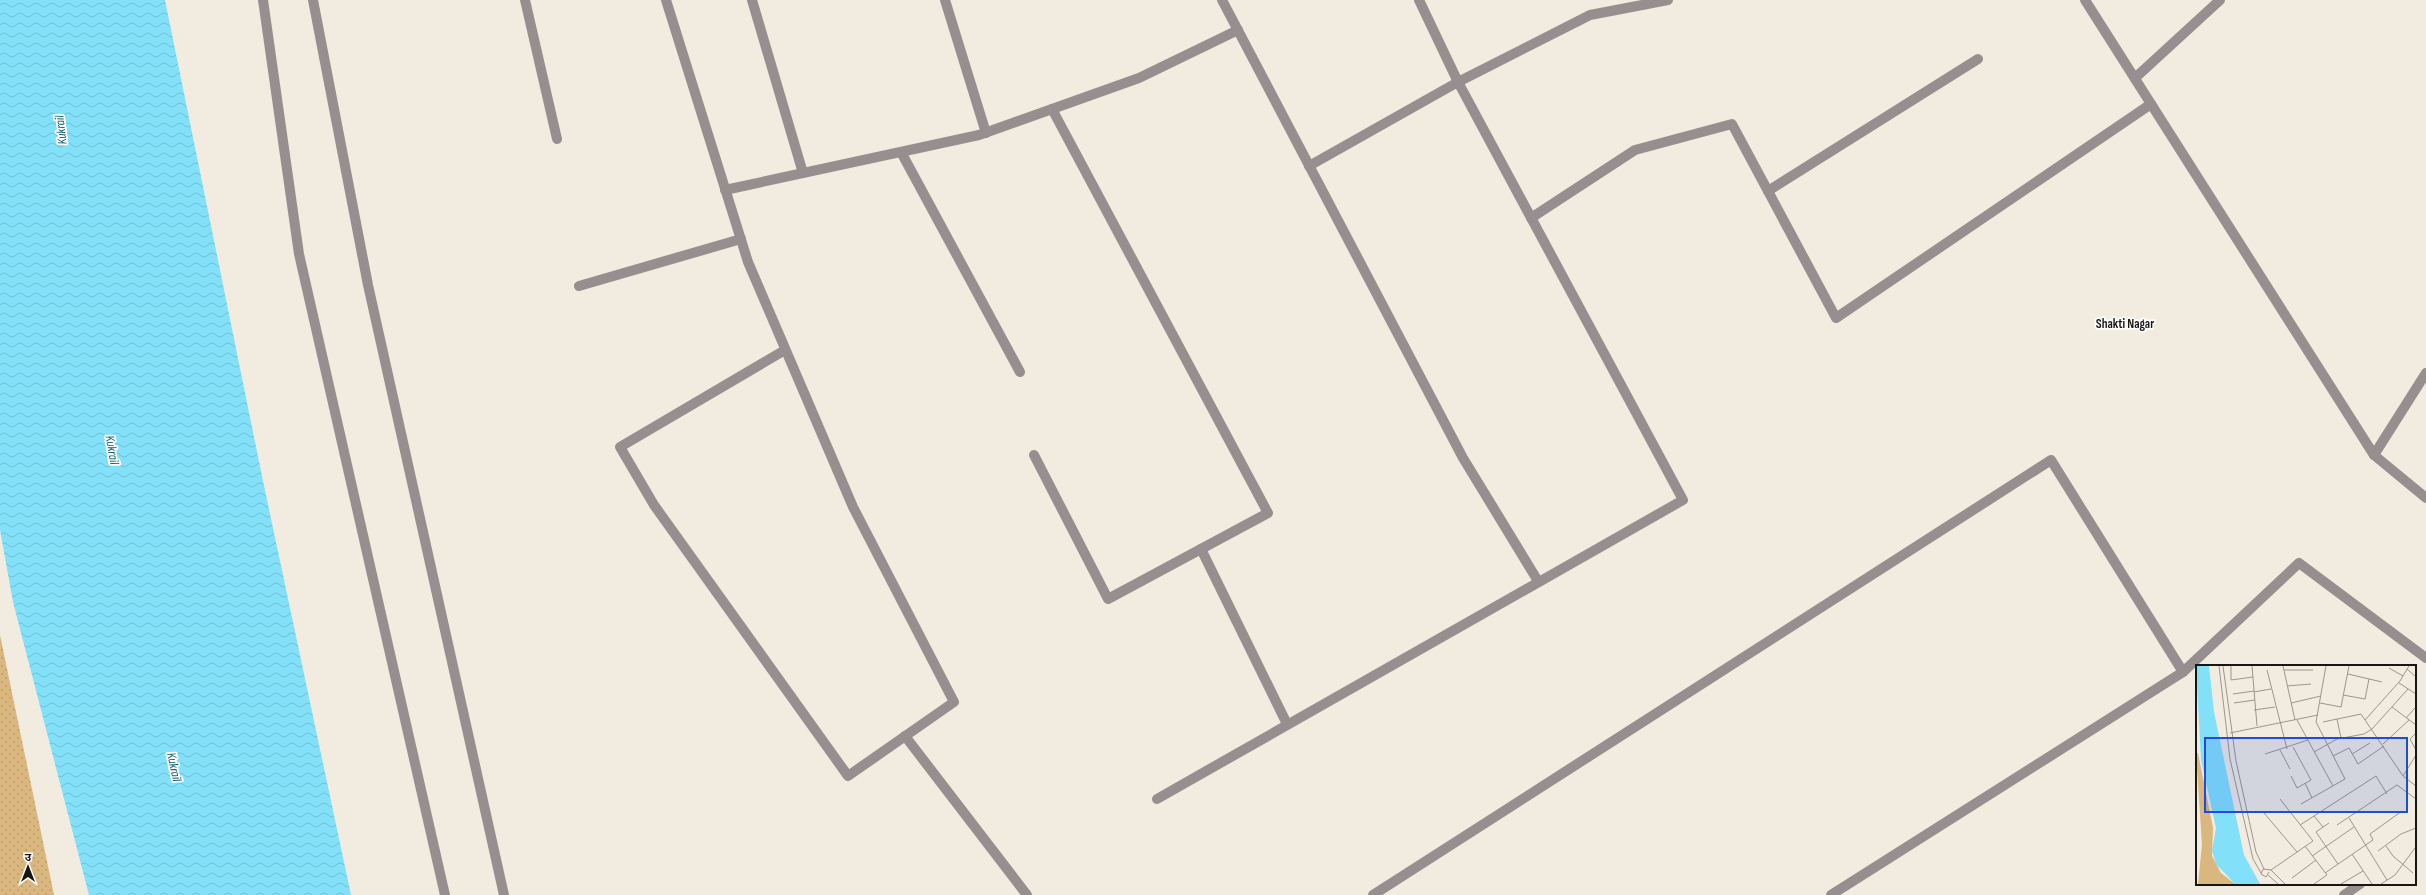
<svg xmlns="http://www.w3.org/2000/svg" width="2426" height="895" font-family="'Sofia Sans Condensed','Noto Sans Devanagari',sans-serif">
<style>
.grass{fill:url(#grass-dots)}
.water{fill:url(#water-waves)}
.lines{fill:none;stroke-linecap:round;stroke-linejoin:round}
.service{stroke:#968f8f;stroke-width:10}
.minor{stroke:#968f8f;stroke-width:10}
.tertiary{stroke:#968f8f;stroke-width:10}
.labels{text-anchor:middle;dominant-baseline:central;stroke-width:3.5;stroke-linejoin:round;paint-order:stroke}
.water-label{font-size:13px;font-style:italic;fill:#115f70;stroke:#fff}
.neighbourhood-label{font-size:13px;font-weight:bold;fill:#181612;stroke:#fff}
.inset-road{fill:none;stroke:#9b968e;stroke-width:1}
.view{fill:#1d4ed8;fill-opacity:0.15;stroke:#1d4ed8;stroke-width:2}
.inset-edge{fill:none;stroke:#181612;stroke-width:2}
</style>
<defs>
<pattern id="grass-dots" width="8" height="8" patternUnits="userSpaceOnUse"><rect width="8" height="8" fill="#d9b77f"/><path d="M2 2h.1M6 6h.1" fill="none" stroke="#ba9d6d" stroke-width="1.8" stroke-linecap="round"/></pattern>
<pattern id="water-waves" width="16" height="10" patternUnits="userSpaceOnUse"><rect width="16" height="10" fill="#83e0f9"/><path d="M0 5q4-4 8 0t8 0" fill="none" stroke="#70bfd4"/></pattern>
</defs>
<rect width="100%" height="100%" fill="#f2ebe0"/>
<path class="grass" d="M0 635 54 895H0Z"/>
<path class="water" d="M0 0H165L263 481 351 895H89L13 602 0 530Z"/>
<g class="lines">
<g class="service">
<path d="M525 0 557 139"/>
<path d="M666 0 748 262 853 507 954 702 848 776 654 505 620 447 785 350"/>
<path d="M752 0 803 173"/>
<path d="M579 286 741 239"/>
</g>
<g class="minor">
<path d="M945 0 986 133"/>
<path d="M1222 0 1463 458 1538 581"/>
<path d="M2085 0 2374 455 2426 498"/>
<path d="M2135 78 2220 0"/>
<path d="M901 152 1020 372"/>
<path d="M1309 166 1458 82 1590 15 1668 0"/>
<path d="M725 190 979 135 1139 78 1238 30"/>
<path d="M1768 191 1978 59"/>
<path d="M1531 218 1635 150 1732 124 1836 318 2151 104"/>
<path d="M1034 455 1108 599 1268 513 1052 109"/>
<path d="M2374 455 2426 373"/>
<path d="M1201 549 1287 724"/>
<path d="M905 736 1027 895"/>
<path d="M1157 799 1683 500 1458 82 1419 0"/>
<path d="M1373 895 2051 460 2183 672"/>
<path d="M1831 895 2183 672 2299 563 2426 658"/>
<path d="M2344 895 2360 884"/>
</g>
<g class="tertiary">
<path d="M263 0 299 254 445 895"/>
<path d="M313 0 368 285 504 895"/>
</g>
</g>
<g class="labels">
<g class="water-label">
<text transform="translate(61 130) rotate(-97)">Kukrail</text>
<text transform="translate(112 450) rotate(80)">Kukrail</text>
<text transform="translate(174 767) rotate(78)">Kukrail</text>
</g>
<g class="neighbourhood-label">
<text x="2125" y="324">Shakti Nagar</text>
</g>
</g>
<g transform="translate(2196 665)">
<rect width="220" height="220" fill="#f2ebe0"/>
<path d="M0 88H2L17 163 16 191 25 208 39 219H2L6 180Z" fill="#d9b77f"/>
<path d="M0 1H13L18 47 48 190 64 219H39L20 199 16 186 20 163 5 95Z" fill="#83e0f9"/>
<path class="inset-road" d="M23 1 34 94 57 194 65 208M27 1 40 96 60 187 68 204M35 1V15L57 12M56 1 61 61M87 1 99 55M213 1 204 16 169 55 207 111 220 121M193 3 207 11M211 4 220 12M71 5 91 84M88 5H117M152 9 186 17M203 18 220 29M91 21 115 19M58 27 75 24M37 29 58 26M147 30 169 34 173 14M38 38 59 35M95 38 125 31M124 38 145 42 153 1M196 42 220 60M58 45 79 42M210 53 220 42M141 54 145 73M101 55 137 121M127 57 165 49 169 55M34 68 122 50M220 68 214 74 220 85M187 79 213 55M84 85 94 104M118 87 141 74 168 69 176 64 212 24M69 89 112 75M156 89 174 78M137 91 153 83 162 99 188 81M95 111 101 123 115 115 97 82M207 111 220 90M109 118 116 133M0 131V207M105 139 149 114 120 57 130 1M68 148 101 187M118 151 127 162M153 153 191 215M133 158 120 167 142 199M104 160 180 111 191 129M141 160 201 120 220 134M109 181 131 210 118 219M190 181 197 191 217 208M182 186 205 169 220 163M156 189 176 219M116 191 158 162M75 205 117 176 84 134M73 207 70 212 65 209 67 204 75 205 89 219M129 208 177 175 174 169 206 146M72 210 82 219M96 213 120 195M145 219 167 206M185 219 199 210 219 183"/>
<path class="view" d="M9 73H211V147H9Z"/>
<rect width="220" height="220" class="inset-edge"/>
</g>
<g transform="translate(28 867)" stroke="#ffffff" stroke-width="3" paint-order="stroke">
<path d="M0-3L7 15L0 10L-7 15Z" fill="#181612"/>
<text y="-6" font-size="11" font-weight="bold" text-anchor="middle" fill="#181612">उ</text>
</g>
</svg>
